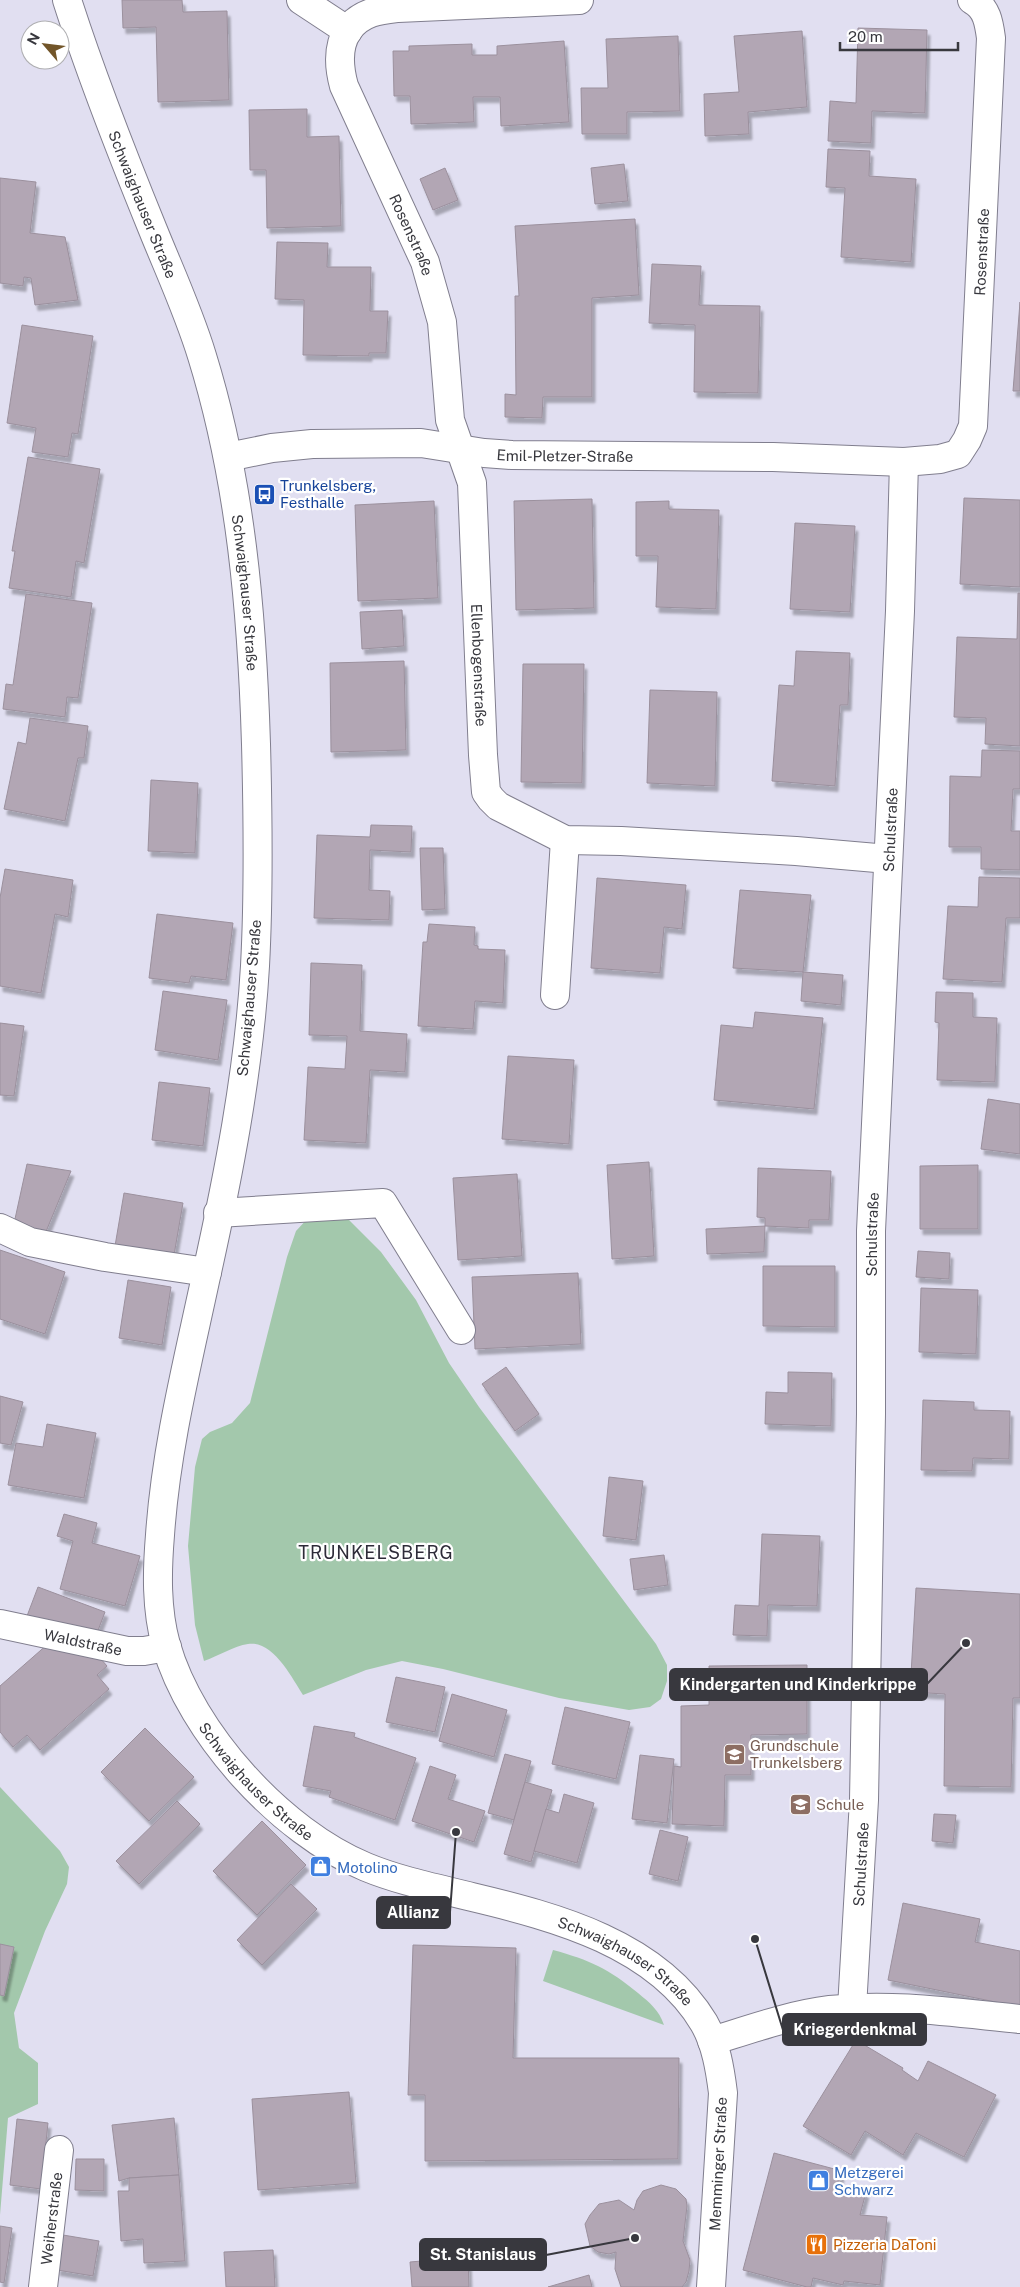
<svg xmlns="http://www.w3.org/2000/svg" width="1020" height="2287" font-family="'Public Sans',sans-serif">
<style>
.grass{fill:#a3c8ac}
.building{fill:#b2a6b4;stroke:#9b909d;filter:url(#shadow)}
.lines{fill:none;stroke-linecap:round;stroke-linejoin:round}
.minor-casing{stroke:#807e8e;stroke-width:30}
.minor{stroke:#fff;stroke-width:28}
.labels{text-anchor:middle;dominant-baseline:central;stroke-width:4.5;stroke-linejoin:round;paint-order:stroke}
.street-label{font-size:15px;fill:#38383e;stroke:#fff}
.transit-label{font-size:15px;fill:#164399;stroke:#fff;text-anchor:start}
.education-label{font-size:15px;fill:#785e54;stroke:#fff;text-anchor:start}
.shop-label{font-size:15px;fill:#366cbe;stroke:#fff;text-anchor:start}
.food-label{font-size:15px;fill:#c56008;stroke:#fff;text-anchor:start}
.quarter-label{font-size:18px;letter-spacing:1px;fill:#2d2b38;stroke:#fff}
.leader{fill:none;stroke:#38383e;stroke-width:2}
.callout-dot{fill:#38383e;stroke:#fff;stroke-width:2}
.callout{fill:#38383e;stroke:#38383e;stroke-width:2}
.callout-label{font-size:16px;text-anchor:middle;font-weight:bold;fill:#fff}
</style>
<defs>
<filter id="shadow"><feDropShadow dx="3" dy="5.5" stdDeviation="1" flood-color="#0004"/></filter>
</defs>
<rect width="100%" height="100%" fill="#e1dff1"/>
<g class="grass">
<path d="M327 1215 348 1219 381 1252 416 1300 449 1363 479 1407 656 1644 667 1665V1681L661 1699 650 1707 629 1710 559 1698 443 1669 402 1661 366 1670 303 1695C292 1678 273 1640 248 1644 234 1646 218 1656 204 1661L195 1625 188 1546 195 1467 202 1439 210 1432 232 1423 250 1403 287 1257 296 1231 309 1217Z"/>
<path d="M0 1787 60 1851 69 1867 67 1884 45 1931 14 2013 19 2048 38 2063V2104L8 2118 0 2215Z"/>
<path d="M553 1950C590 1960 609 1969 638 1993 650 2003 659 2010 664 2025L543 1981Z"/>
</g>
<g class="building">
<path d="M122 0H182L183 12 227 11 229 100 158 102 156 27 123 28Z"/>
<path d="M858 28 927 30 925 113 872 111 871 143 828 141 830 101 856 103Z"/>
<path d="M802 31 807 107 748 112 749 134 705 136 704 94 739 92 734 36Z"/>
<path d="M678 36 680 111 627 112V134H582L581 88H608L606 39Z"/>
<path d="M564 41 569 122 501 126 500 97H473L474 122 411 124 410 96H394L393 51H409V46L472 44V55H497V46Z"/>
<path d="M307 109V137L339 136 341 226 267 228 266 170H250L249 110Z"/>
<path d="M828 149 870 151 869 176 916 179 911 262 841 257 845 188 826 187Z"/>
<path d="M624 164 628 201 595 204 591 168Z"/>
<path d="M445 168 458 200 433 210 420 179Z"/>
<path d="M0 178 36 182 30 233 65 237 78 300 35 305 31 278 24 277 23 286 0 283Z"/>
<path d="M635 219 639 295 592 298V397H543L542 418 505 417V394L516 395 515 296H519L515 226Z"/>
<path d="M277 242 328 243 327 267H371L370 311H388L386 353H369V356L303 355 304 300 275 299Z"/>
<path d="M652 264 701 266 699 305 760 306 758 393 694 392 695 325 649 323Z"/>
<path d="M1020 302V391H1013Z"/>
<path d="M22 325 93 336 78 434 72 433 68 457 32 452 36 428 7 423Z"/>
<path d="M28 457 100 469 84 563 76 561 71 597 9 588 15 551H12Z"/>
<path d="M964 498 1020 500V587L960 584Z"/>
<path d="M592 499 594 608 516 610 514 501Z"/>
<path d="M434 501 438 598 358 601 355 505Z"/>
<path d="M669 501V509L719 510 716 609 656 607 658 556H636V502Z"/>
<path d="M795 523 855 526 850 612 790 609Z"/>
<path d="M1018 593H1020V746L985 744 986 718 954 717 957 637 1017 639Z"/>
<path d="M26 594 92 603 78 698 67 697 65 717 3 709 6 684 13 685Z"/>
<path d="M402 610 404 646 362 649 360 612Z"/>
<path d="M796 651 850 653 848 705H840L835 786 772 781 779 685 794 686Z"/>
<path d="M404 661 406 750 331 752 330 663Z"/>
<path d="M523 664H584L582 783 521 782Z"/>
<path d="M650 690 717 692 715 786 647 783Z"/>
<path d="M30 718 88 726 84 758H78L65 821 4 809 18 742 26 744Z"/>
<path d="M982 750 1020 751V789H1013L1011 831H1020V870L981 869V847H949L950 776 981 777Z"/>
<path d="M151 780 198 783 195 853 148 851Z"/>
<path d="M371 825 412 826 411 852 370 850 369 890 390 891 389 920 314 918 317 835 370 837Z"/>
<path d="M420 848H443L445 909 422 910Z"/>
<path d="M5 869 73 880 68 917 55 914 41 993 0 986V898Z"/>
<path d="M979 877 1020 878V918H1006L1002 982 943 979 948 906 978 907Z"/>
<path d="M597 878 686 885 682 929 664 927 660 973 591 968Z"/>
<path d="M740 890 811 895 803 972 733 968Z"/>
<path d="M157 914 233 923 226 980 191 976 189 983 149 978Z"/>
<path d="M429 924 475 927 474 945 478 946V949L505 950 503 1003 475 1001 473 1029 418 1026 423 942H427Z"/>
<path d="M311 963 362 965 360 1031 407 1034 405 1072 370 1070 366 1143 304 1140 308 1067 345 1069 347 1036 309 1035Z"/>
<path d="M803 972 843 975 841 1005 801 1001Z"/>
<path d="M163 991 227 1000 218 1060 155 1050Z"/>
<path d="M936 992 973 993V1017L997 1018 995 1082 937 1080 939 1023 935 1022Z"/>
<path d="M755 1012 823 1018 814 1109 714 1100 721 1025 753 1028Z"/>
<path d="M0 1023 24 1026 14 1096 0 1095Z"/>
<path d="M508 1056 574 1060 569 1144 502 1139Z"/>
<path d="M159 1082 210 1088 203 1146 152 1140Z"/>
<path d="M988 1099 1020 1104V1154L981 1149Z"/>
<path d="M649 1162 654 1256 612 1259 607 1165Z"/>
<path d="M27 1164 71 1171 45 1234 15 1219Z"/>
<path d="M978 1165V1229H920V1166Z"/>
<path d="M758 1168 831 1171 829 1220H809V1228L765 1226V1218L757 1217Z"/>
<path d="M517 1174 522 1256 458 1260 453 1178Z"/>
<path d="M124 1193 183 1203 174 1255 115 1246Z"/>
<path d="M765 1226 764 1252 707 1254 706 1229Z"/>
<path d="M0 1250 65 1272 45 1334 0 1319Z"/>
<path d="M918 1251 950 1253 949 1279 916 1277Z"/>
<path d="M763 1266H835V1327L763 1326Z"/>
<path d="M578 1273 581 1344 475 1349 472 1277Z"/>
<path d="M128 1280 171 1287 162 1345 119 1338Z"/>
<path d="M921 1288 978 1290 976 1354 919 1352Z"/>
<path d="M506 1367 539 1414 515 1431 482 1384Z"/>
<path d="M788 1372 832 1373 831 1426 765 1424 766 1392 788 1393Z"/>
<path d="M0 1396 23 1402 11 1445 0 1443Z"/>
<path d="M923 1400 974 1402V1410L1010 1411 1009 1459 973 1458 972 1471 921 1470Z"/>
<path d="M47 1424 96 1433 84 1498 8 1485 16 1443 43 1447Z"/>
<path d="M609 1477 643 1481 636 1540 603 1536Z"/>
<path d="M64 1514 97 1523 92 1543 140 1556 125 1606 60 1589 73 1541 57 1536Z"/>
<path d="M762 1534 820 1536 817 1606 768 1605 767 1636 733 1635 735 1605 759 1606Z"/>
<path d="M664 1555 668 1585 634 1590 630 1559Z"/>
<path d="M38 1587 105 1612 94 1641 27 1616Z"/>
<path d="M916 1588 1020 1594V1698H1013L1011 1787 944 1786 945 1694 910 1692Z"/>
<path d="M49 1643 93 1650 107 1666 97 1675 109 1689 40 1750 27 1735 13 1747 0 1732V1686Z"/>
<path d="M807 1665V1734L751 1735V1775H725L724 1826 672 1824 674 1766 681 1767V1706L709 1705V1666Z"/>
<path d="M396 1677 445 1687 435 1732 386 1722Z"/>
<path d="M452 1694 507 1710 494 1757 439 1741Z"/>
<path d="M565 1707 630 1722 616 1779 552 1764Z"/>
<path d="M314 1726 355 1733 354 1737 416 1758 395 1820 329 1797 331 1791 303 1786Z"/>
<path d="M145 1728 194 1777 149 1821 101 1772Z"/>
<path d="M505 1754 531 1761 514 1820 488 1813Z"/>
<path d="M640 1755 674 1759 667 1823 632 1819Z"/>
<path d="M430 1766 456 1775 448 1799 485 1811 474 1842 412 1821Z"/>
<path d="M525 1782 552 1790 531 1862 504 1854Z"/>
<path d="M564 1794 594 1803 577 1863 534 1851 546 1809 559 1813Z"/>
<path d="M177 1801 200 1824 139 1884 116 1861Z"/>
<path d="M934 1814 956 1815 953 1843 932 1841Z"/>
<path d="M262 1821 306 1865 257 1915 213 1871Z"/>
<path d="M660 1830 688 1837 678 1881 649 1874Z"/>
<path d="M291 1884 317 1909 262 1965 237 1940Z"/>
<path d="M903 1903 980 1919 975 1942 1020 1951V2007L888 1980Z"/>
<path d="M0 1944 14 1947 4 1996 0 1995Z"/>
<path d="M413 1945 516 1948 513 2058H679L678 2159 425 2161V2095H408Z"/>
<path d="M856 2040 903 2068 902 2070 918 2081 928 2061 996 2095 964 2157 916 2133 903 2155 865 2131 851 2155 803 2126Z"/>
<path d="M349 2092 356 2183 258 2190 252 2099Z"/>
<path d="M174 2118 179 2175 129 2178 119 2181 112 2125Z"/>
<path d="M17 2119 48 2123 41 2189 10 2185Z"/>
<path d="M774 2153 842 2171 838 2185 866 2192 860 2215 887 2217 880 2285 844 2281 843 2285 813 2278 811 2287H807L743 2270Z"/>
<path d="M76 2159H104V2191L75 2190Z"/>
<path d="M179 2175 185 2261 144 2263 143 2239 121 2241 118 2191H129V2178Z"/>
<path d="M661 2185 676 2189 686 2199 687 2206 683 2241 690 2260 689 2271 686 2282 682 2287H621L615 2269 616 2252 609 2254 598 2252 590 2246 585 2224 590 2215 599 2204 619 2200 634 2210 637 2200 643 2191Z"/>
<path d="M0 2226 12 2228 4 2283 0 2282Z"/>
<path d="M63 2235 99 2241 93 2276 57 2270Z"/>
<path d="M273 2250 275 2287H226L224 2252Z"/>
<path d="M468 2257 469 2287H412L410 2262Z"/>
<path d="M589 2275 592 2287H548Z"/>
</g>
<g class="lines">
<defs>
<g id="minor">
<path id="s1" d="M67 0C92 78 122 154 153 230 170 272 189 313 202 356 241 482 252 613 256 744 258 818 259 892 255 966 249 1071 228 1178 205 1281 187 1365 166 1448 160 1535 157 1571 156 1609 166 1645 191 1733 281 1832 366 1867 400 1881 436 1888 472 1897 556 1917 657 1944 704 2023 716 2044 720 2069 723 2093L711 2287"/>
<path d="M301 0 348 31"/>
<path id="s2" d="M579 0 398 8C389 9 379 10 371 13 338 25 336 57 344 86L425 262 442 322 450 420 472 483 483 755 486 792 491 799 498 806 565 840 621 841 796 851 888 859"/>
<path id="s3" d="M228 457 272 448 312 444 421 443 484 453 512 455 773 457 904 462 940 459 958 454 967 440 973 426 991 38C989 23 987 8 972 0"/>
<path d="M555 995 565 840"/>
<path d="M218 1213 383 1203 461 1330"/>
<path d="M0 1228 30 1242 105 1257 207 1272"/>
<path id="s4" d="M0 1624 127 1651H144L167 1647"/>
<path id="s5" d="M852 2008 864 1800 871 1414V1231L900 611 904 462"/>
<path d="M712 2041C751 2029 790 2015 830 2010 893 2003 958 2013 1020 2019"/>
<path id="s6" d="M43 2287 59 2150"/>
</g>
</defs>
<use href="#minor" class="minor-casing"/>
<use href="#minor" class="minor"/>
</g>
<defs>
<symbol id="bus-square" viewBox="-11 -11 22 22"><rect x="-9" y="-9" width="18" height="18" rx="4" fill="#1a4fb4" stroke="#fff"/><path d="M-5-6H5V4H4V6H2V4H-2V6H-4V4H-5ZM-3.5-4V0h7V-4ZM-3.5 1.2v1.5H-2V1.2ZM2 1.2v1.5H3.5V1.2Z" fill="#fff"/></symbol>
<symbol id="school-square" viewBox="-11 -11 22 22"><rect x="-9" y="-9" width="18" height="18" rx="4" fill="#8d6e63" stroke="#fff"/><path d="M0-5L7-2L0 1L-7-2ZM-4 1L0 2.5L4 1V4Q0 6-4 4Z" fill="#fff"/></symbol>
<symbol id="shop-square" viewBox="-11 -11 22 22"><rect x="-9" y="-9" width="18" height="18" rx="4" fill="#3f7fe0" stroke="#fff"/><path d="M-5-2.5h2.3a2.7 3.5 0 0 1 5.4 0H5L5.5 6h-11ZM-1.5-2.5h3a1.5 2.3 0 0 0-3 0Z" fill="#fff"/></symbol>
<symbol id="restaurant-square" viewBox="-11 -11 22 22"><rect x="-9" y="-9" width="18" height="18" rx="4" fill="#e8710a" stroke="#fff"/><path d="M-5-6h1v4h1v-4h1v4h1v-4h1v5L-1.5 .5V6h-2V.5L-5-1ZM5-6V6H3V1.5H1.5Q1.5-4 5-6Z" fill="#fff"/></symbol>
</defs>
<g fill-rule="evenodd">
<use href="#bus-square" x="252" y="482" width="25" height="25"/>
<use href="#school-square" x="722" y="1742" width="25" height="25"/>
<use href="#school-square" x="788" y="1792" width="25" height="25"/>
<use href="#shop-square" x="308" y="1854" width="25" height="25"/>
<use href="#shop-square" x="806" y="2168" width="25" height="25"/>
<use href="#restaurant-square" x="804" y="2232" width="25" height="25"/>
</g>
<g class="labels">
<g class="street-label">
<text stroke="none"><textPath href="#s1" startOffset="218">Schwaighauser Straße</textPath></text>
<text stroke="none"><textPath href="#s2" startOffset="459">Rosenstraße</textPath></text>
<text stroke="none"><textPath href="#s3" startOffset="939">Rosenstraße</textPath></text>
<text stroke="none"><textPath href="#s3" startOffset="339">Emil-Pletzer-Straße</textPath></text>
<text stroke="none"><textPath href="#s1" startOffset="622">Schwaighauser Straße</textPath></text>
<text stroke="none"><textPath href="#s2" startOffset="899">Ellenbogenstraße</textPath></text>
<text stroke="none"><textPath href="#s5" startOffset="1179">Schulstraße</textPath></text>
<text transform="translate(249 998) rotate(-85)">Schwaighauser Straße</text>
<text stroke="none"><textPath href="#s5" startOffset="774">Schulstraße</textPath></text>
<text stroke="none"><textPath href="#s4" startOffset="85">Waldstraße</textPath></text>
<text stroke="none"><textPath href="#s1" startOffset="1850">Schwaighauser Straße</textPath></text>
<text stroke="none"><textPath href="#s5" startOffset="144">Schulstraße</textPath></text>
<text stroke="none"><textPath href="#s1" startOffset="2270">Schwaighauser Straße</textPath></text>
<text transform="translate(718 2164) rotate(-87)">Memminger Straße</text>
<text stroke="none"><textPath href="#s6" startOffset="69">Weiherstraße</textPath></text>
</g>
<g class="transit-label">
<text x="280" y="485">Trunkelsberg,<tspan x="280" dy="17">Festhalle</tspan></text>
</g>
<g class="education-label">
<text x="750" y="1745">Grundschule<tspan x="750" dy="17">Trunkelsberg</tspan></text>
<text x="816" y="1804">Schule</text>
</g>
<g class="shop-label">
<text x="337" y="1867">Motolino</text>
<text x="834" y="2172">Metzgerei<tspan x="834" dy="17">Schwarz</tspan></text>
</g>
<g class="food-label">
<text x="833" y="2244">Pizzeria DaToni</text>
</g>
<g class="quarter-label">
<text x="376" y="1552">TRUNKELSBERG</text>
</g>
</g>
<path class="leader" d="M966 1643L927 1684M456 1832L450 1912M755 1939L783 2030M635 2238L546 2255"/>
<g class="callout-dot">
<circle cx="966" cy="1643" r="5"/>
<circle cx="456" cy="1832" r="5"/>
<circle cx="755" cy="1939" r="5"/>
<circle cx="635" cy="2238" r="5"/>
</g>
<g class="callout">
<rect x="670" y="1669" width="257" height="31" rx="5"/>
<rect x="377" y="1897" width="73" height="31" rx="5"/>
<rect x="783" y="2014" width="143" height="31" rx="5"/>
<rect x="420" y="2239" width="126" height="31" rx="5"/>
</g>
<g class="callout-label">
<text x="798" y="1690">Kindergarten und Kinderkrippe</text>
<text x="413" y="1918">Allianz</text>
<text x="855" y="2035">Kriegerdenkmal</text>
<text x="483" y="2260">St. Stanislaus</text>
</g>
<g transform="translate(45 45) rotate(298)"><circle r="24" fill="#ffffff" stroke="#afafb2"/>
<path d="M0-4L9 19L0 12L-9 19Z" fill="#725529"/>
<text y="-8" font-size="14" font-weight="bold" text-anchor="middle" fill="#38383e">N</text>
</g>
<path d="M840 42v8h118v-8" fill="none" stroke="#38383e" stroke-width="2.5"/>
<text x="848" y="42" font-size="15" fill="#38383e" stroke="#ffffff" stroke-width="4" paint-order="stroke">20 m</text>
</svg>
